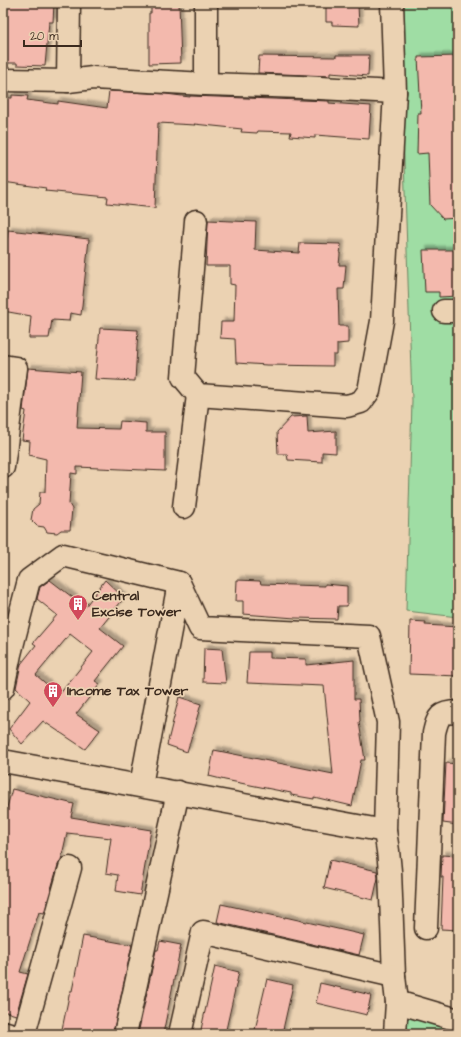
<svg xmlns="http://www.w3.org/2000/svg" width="461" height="1037" font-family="'Architects Daughter',sans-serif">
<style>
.green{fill:#9fdda4;stroke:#6d8461}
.building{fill:#f3b9ad;stroke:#3b2a1e;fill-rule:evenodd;filter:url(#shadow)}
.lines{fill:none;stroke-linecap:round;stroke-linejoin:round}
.minor-casing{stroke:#3b2a1e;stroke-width:25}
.minor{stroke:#ebd2b2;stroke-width:22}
.labels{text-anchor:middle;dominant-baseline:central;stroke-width:3.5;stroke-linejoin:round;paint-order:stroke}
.poi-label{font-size:14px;font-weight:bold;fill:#3b2a1e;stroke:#ebd2b2;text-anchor:start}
</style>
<defs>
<filter id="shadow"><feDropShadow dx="3.5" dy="-3.5" stdDeviation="1" flood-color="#0004"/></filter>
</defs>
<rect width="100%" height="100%" fill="#ebd2b2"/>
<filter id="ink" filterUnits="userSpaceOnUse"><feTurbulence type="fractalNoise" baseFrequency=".025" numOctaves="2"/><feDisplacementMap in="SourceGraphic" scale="8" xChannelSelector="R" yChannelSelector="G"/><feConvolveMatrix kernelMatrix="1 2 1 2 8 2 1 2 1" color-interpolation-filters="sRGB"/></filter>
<g filter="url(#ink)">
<g class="green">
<path d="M404 3H458V617L406 611 412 401 403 130Z"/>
<path d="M404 1012 458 1026V1034H403Z"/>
</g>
<g class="building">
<path d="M3 3H54L53 22H49L45 66 17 65V63H3Z"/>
<path d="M151 3H179L181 63 149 64V13H151Z"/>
<path d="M326 3H348V6L358 5 359 26 332 25V22H326Z"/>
<path d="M336 55H369L368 76 330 73V76L258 73 259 56 336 57Z"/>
<path d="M458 56V218L443 219 430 205 428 153 417 154 418 113H421L418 57Z"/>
<path d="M109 91 166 94 190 97V96L329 101V103L371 106 369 139 315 135V138L290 136 291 132 258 131 257 133 241 132 242 129 194 124 195 125 158 123 155 208 107 203 108 197 45 191 46 188 3 182V98H12V95L28 96 27 100 58 104V101L107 108Z"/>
<path d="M208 220 256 222 255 250 299 253 300 243 341 244 339 265H346L344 289H338L339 326H348V343L337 344V355H333V366L267 365 236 363 235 339 220 338 221 322H234L235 285 230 284V266H206Z"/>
<path d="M8 230 89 239 81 315 70 313 69 321 52 320 49 338H29L31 316 3 311V238H7Z"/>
<path d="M423 250H458V296L439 297V292H425Z"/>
<path d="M100 328 138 330 135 381 95 379Z"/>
<path d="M28 368 81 372 77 428 119 429 120 421 146 423V432H165V471L77 467V474L71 473 69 504 72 509 70 530H61L57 533 47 532 44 527 37 526 31 520 33 509 39 504 40 492H45L46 459 29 455 30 441 22 440 26 411 23 410Z"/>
<path d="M307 416 308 433 336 431V453L322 452V462L288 460 287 454H278L277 432 291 417Z"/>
<path d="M50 580 85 607 105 580 124 598 100 628 123 646 95 681 100 684 76 714 100 730 85 749 43 721 22 744 9 729 30 701 16 688 21 664 36 645 33 643 57 615 37 599 40 587ZM70 634 93 652 59 695 36 675Z"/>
<path d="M237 580 260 581 261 584 325 586V584L347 586V606H338L337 619 295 618 243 614V601H236Z"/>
<path d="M410 621 426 622 425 625 458 627V676L409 674Z"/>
<path d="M204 648 222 649 226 683 203 682Z"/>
<path d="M249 652H270V658L306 659V665L354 660V699H359L360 721 359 722 365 760H361L352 806 314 797V799L291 795V793L225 780 209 776 214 750 333 774 324 686 247 683Z"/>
<path d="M179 697 201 704 187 752 167 745Z"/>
<path d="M446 763 458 764V825L443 823Z"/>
<path d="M12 789 74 804 71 817 151 830 140 895 116 891 118 875 106 873 111 838 67 833 61 860 58 865 44 913 39 912 20 972 28 974 16 1015 3 1011V855L7 841 3 840V822Z"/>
<path d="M442 855 458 856V930L441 929 443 877H441Z"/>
<path d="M330 860 377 871 378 878 373 900 324 888Z"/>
<path d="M221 904 285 918V917L364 935 359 955 217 922Z"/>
<path d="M83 936 132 945 113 1034H61L70 991H72Z"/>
<path d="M160 941 181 945 163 1034H138L156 950H158Z"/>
<path d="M215 966 239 972 225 1034H200Z"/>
<path d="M267 979 293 985 282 1034H254Z"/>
<path d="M320 983 371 995 367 1015 316 1003Z"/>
</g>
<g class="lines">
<defs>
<g id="minor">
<path d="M206 3V84"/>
<path d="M3 80 68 81 93 78 206 84 301 87 395 92"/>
<path d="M68 81 69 3"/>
<path d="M196 221 183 377 198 395 347 406 361 402 369 391 382 321 395 92 392 3"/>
<path d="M444 311H458"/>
<path d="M3 366 16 368 3 467"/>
<path d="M184 507 198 395"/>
<path d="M3 688 10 654 29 580 63 555 179 583 200 628 369 636 388 722 385 831 388 851 390 871 394 976 397 1002 395 1034"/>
<path d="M3 761 385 831"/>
<path d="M141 785 179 583"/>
<path d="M426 928 434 733C438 716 440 712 458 712"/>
<path d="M397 1002 458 1020"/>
<path d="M3 1032 10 1034"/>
<path d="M24 1034 70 868"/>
<path d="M125 1034 178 792"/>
<path d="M180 1034 203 932 394 976"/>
</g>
</defs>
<use href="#minor" class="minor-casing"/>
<use href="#minor" class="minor"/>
</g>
</g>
<defs>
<symbol id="building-pin" viewBox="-11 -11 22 30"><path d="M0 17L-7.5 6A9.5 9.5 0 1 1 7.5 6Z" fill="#d1495b" stroke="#ebd2b2"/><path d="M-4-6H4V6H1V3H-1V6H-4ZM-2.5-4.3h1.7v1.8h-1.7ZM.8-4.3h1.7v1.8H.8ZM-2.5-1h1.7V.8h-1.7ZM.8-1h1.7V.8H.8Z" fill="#fff"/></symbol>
</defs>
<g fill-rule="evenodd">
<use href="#building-pin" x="67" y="593" width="22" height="30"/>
<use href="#building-pin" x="42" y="680" width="22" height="30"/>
</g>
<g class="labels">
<g class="poi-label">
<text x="92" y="596">Central<tspan x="92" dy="16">Excise Tower</tspan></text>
<text x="67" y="691">Income Tax Tower</text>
</g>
</g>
<rect width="461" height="1037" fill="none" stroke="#ebd2b2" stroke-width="16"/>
<rect x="8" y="8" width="445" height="1021" fill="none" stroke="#3b2a1e" stroke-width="1.5" filter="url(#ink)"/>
<path d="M24 40v6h57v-6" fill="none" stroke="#3b2a1e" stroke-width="2"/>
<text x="30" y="40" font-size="12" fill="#3b2a1e" stroke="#ebd2b2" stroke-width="3" paint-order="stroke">20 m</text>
</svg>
